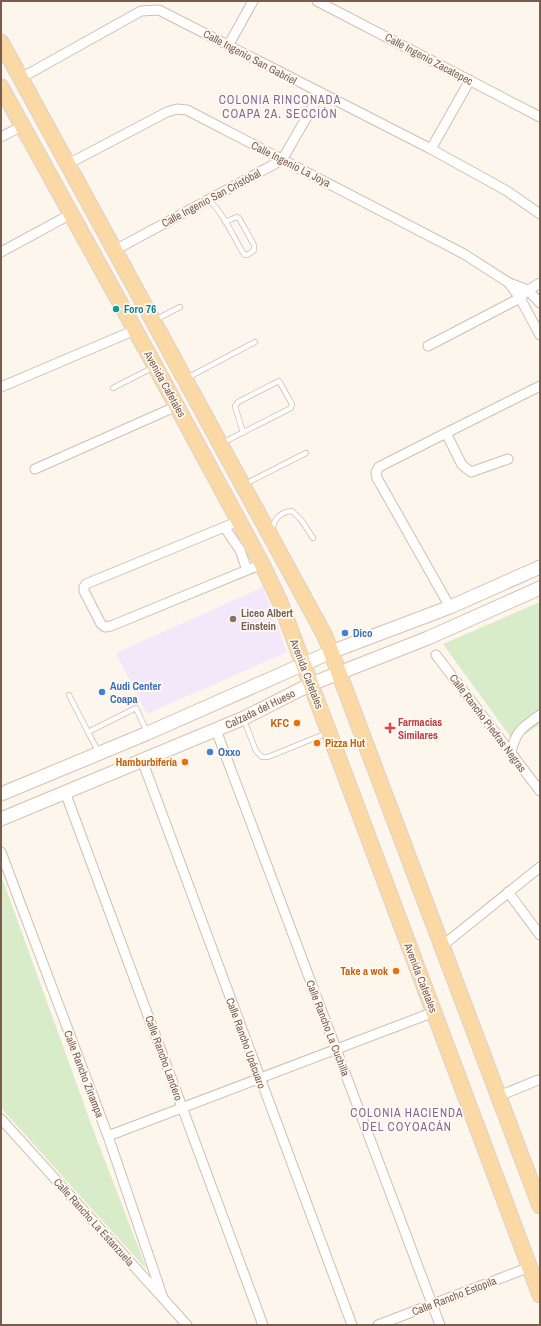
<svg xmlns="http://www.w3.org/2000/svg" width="541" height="1326" font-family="'Archivo Narrow',sans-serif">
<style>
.education{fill:#f3e8fa}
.green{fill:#d8ecc9}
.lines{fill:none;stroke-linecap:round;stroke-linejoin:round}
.service-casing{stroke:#d1beb0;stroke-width:6}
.minor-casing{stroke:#d1beb0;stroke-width:11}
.secondary-casing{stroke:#d6c0b0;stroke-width:15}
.primary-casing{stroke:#dad1cd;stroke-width:17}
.service{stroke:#fff;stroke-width:4.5}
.minor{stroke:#fff;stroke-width:9}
.secondary{stroke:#fff;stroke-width:13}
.primary{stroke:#fbd9a5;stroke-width:15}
.culture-dot{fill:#0f9aa8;stroke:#fffaf3;stroke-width:1.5}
.education-dot{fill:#8d6e63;stroke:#fffaf3;stroke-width:1.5}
.shop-dot{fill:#3f7fe0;stroke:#fffaf3;stroke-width:1.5}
.food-dot{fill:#e8710a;stroke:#fffaf3;stroke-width:1.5}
.health-dot{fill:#e0444e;stroke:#fffaf3;stroke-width:1.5}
.labels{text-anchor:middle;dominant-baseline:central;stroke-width:3.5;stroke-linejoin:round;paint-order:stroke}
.street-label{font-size:11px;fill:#7a5c4d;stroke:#fffaf3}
.culture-label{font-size:11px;font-weight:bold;fill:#0d838f;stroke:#fffaf3;text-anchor:start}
.education-label{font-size:11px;font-weight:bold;fill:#785e54;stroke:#fffaf3;text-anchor:start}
.shop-label{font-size:11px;font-weight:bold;fill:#366cbe;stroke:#fffaf3;text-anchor:start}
.health-label{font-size:11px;font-weight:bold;fill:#be3a42;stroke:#fffaf3;text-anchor:start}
.food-label{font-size:11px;font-weight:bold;fill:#c56008;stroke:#fffaf3;text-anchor:end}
.neighbourhood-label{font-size:12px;letter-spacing:1px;fill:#846695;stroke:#fffaf3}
</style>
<rect width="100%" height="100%" fill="#fdf6ec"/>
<path class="education" d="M263 587 287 652 147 714 116 653Z"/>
<g class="green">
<path d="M540 602V724L514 742 443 644Z"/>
<path d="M1 875 97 1140 147 1270 1 1108Z"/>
</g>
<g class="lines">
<defs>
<g id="service">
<path d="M209 200C223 213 232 234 242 251L245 255 249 254 254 250V245L239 218 237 217 225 222"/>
<path d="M155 320 180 307"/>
<path d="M187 378 255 342"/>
<path d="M113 388 154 367"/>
<path d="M222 443 291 408 292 404 279 381 238 402 235 406 243 433"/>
<path d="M245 484 306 453"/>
<path d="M272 530C274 519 280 512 292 511L302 521 313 538"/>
<path d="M69 695 88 732"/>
<path d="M244 720 256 751 262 757H268L327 733"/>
<path d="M99 753 88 732 136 708 147 732"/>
</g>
<g id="minor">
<path d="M317 1 540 117"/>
<path d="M228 46 253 1"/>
<path d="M21 78 141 11 159 10 431 149 507 191 540 214"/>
<path d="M1 137 22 126"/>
<path d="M431 149 470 80"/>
<path d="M68 164 167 112 177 109 187 110 464 254 509 283 528 290 540 303"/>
<path d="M115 250 282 160 320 94"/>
<path d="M1 252 71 214"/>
<path d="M509 283 520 298 540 335"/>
<path d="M428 346 520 298 528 290 540 283"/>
<path d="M1 387 135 330"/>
<path d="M446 433 379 467 376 472 377 478 450 607"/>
<path d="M508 459 471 472 462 465 446 433 540 386"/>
<path d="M35 469 177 406"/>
<path d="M239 521 86 584 84 587V591L101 624 105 627 111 626 262 564"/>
<path d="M225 528 240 550 247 570"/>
<path d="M436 655 540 791"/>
<path d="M216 730 440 1325"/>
<path d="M511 752C517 729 522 728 540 715"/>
<path d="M142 760 352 1325"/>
<path d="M65 792 263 1325"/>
<path d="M1 852 108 1136 163 1298"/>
<path d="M508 892 540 935"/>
<path d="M442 946 540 867"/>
<path d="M499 1096 538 1080"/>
<path d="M1 1119 187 1325"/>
<path d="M108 1136 434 1012"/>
<path d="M378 1325 530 1267"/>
</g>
<g id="secondary">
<path d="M1 794 148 733 331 652 450 607 540 567"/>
<path d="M1 819 244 718 311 684 428 638 540 588"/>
</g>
<g id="primary">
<path d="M1 42 325 636 540 1206"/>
<path d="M1 87 155 366 262 564 280 602 540 1295"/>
</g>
</defs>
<use href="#service" class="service-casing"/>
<use href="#minor" class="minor-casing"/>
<use href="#secondary" class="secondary-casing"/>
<use href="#primary" class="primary-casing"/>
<use href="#service" class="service"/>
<use href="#minor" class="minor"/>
<use href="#secondary" class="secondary"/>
<use href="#primary" class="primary"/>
</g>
<circle class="culture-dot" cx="116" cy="309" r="4"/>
<circle class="education-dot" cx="233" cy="619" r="4"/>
<g class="shop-dot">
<circle cx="345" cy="633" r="4"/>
<circle cx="102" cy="692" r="4"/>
<circle cx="210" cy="752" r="4"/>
</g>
<g class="food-dot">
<circle cx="297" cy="723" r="4"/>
<circle cx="317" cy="743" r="4"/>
<circle cx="185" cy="762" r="4"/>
<circle cx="396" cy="971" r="4"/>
</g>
<path class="health-dot" d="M388 722h4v4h4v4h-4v4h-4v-4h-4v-4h4z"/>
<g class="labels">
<g class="street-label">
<text transform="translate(250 57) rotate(28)">Calle Ingenio San Gabriel</text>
<text transform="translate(429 59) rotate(28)">Calle Ingenio Zacatepec</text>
<text transform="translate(291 164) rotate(27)">Calle Ingenio La Joya</text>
<text transform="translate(211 198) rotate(-28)">Calle Ingenio San Cristóbal</text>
<text transform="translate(165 384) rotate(61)">Avenida Cafetales</text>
<text transform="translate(307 674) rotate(69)">Avenida Cafetales</text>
<text transform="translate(260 709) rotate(-26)">Calzada del Hueso</text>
<text transform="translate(488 723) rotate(53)">Calle Rancho Piedras Negras</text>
<text transform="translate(421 978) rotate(69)">Avenida Cafetales</text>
<text transform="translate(328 1028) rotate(69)">Calle Rancho La Cuchilla</text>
<text transform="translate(246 1043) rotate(70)">Calle Rancho Upácuaro</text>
<text transform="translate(164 1058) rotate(70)">Calle Rancho Landero</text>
<text transform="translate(84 1074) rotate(69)">Calle Rancho Zinampa</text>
<text transform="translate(94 1222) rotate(48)">Calle Rancho La Estanzuela</text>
<text transform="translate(454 1296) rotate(-21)">Calle Rancho Estopila</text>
</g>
<g class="culture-label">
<text x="124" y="309">Foro 76</text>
</g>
<g class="education-label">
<text x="241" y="613">Liceo Albert<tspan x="241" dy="13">Einstein</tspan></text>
</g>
<g class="shop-label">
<text x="353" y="633">Dico</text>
<text x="110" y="686">Audi Center<tspan x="110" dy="13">Coapa</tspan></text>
<text x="218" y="752">Oxxo</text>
</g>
<g class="health-label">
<text x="398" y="722">Farmacias<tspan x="398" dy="13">Similares</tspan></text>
</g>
<g class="food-label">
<text x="289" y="723">KFC</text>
<text x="325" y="743" text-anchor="start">Pizza Hut</text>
<text x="177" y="762">Hamburbifería</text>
<text x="388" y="971">Take a wok</text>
</g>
<g class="neighbourhood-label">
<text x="280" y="100">COLONIA RINCONADA<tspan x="280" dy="14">COAPA 2A. SECCIÓN</tspan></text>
<text x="407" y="1113">COLONIA HACIENDA<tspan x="407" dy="14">DEL COYOACÁN</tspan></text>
</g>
</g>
<rect width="541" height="1326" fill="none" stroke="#7a5c4d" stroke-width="4"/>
</svg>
